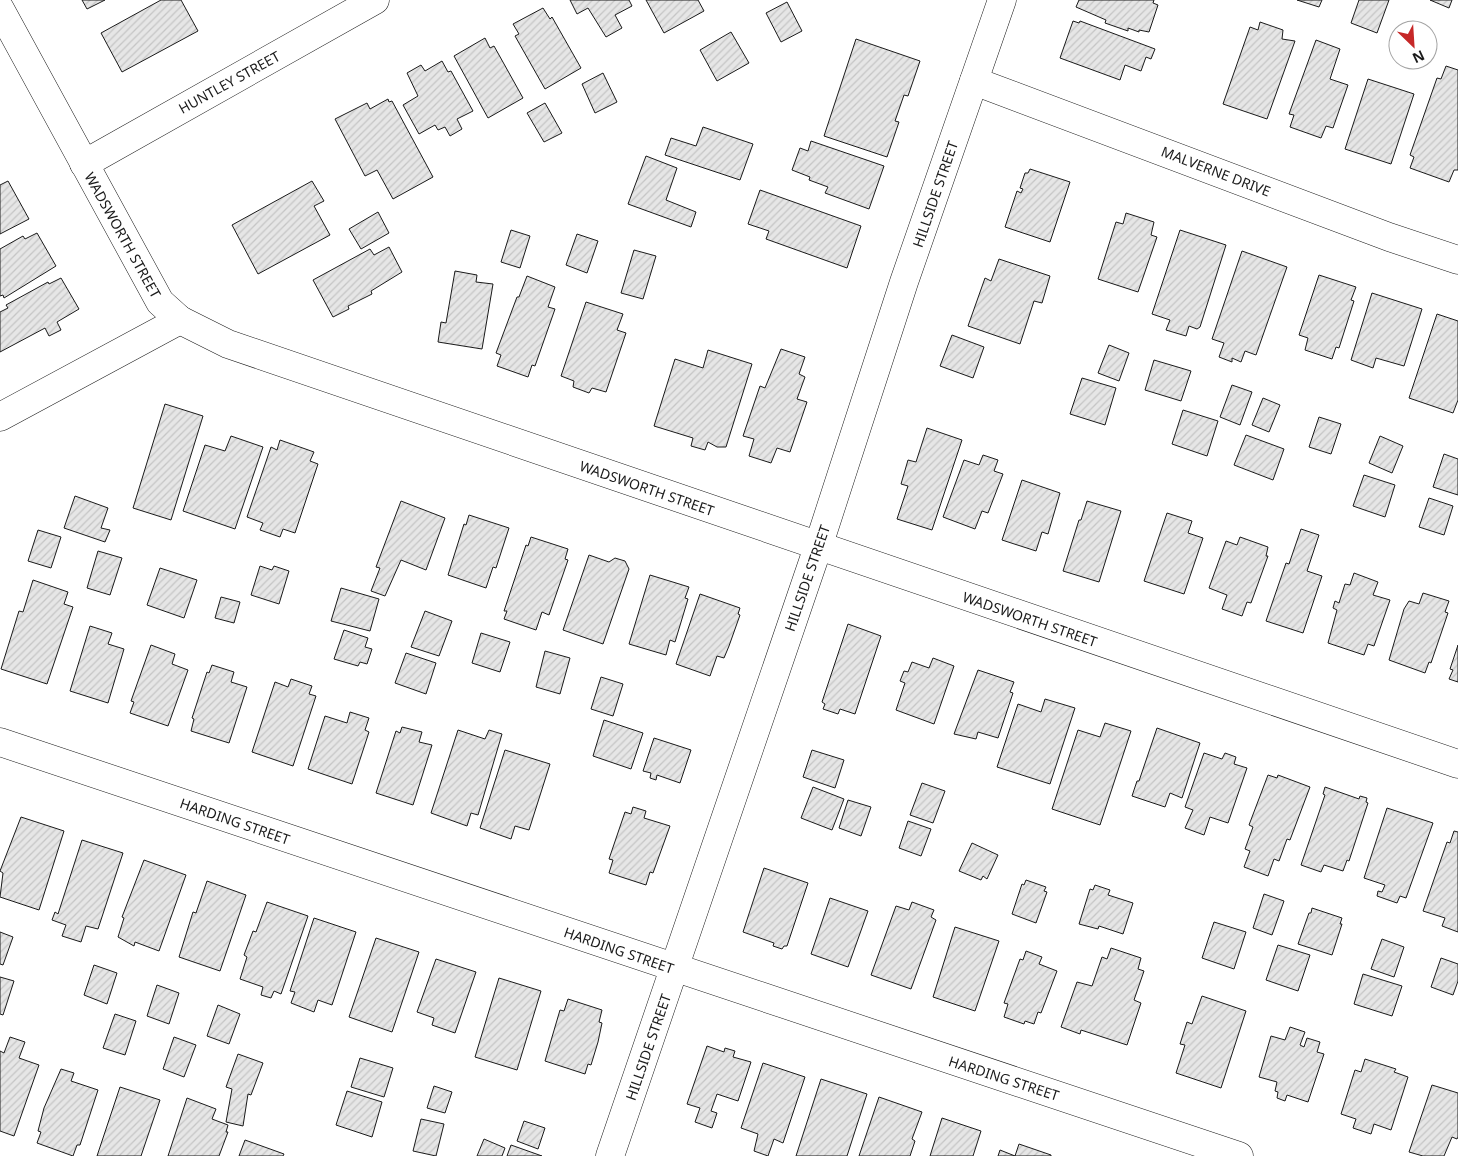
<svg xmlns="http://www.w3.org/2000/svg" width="1458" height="1156" font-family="'Noto Sans',sans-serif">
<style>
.building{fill:url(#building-hatch);stroke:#1a1a1a}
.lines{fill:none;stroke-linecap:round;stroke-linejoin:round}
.street-casing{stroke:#1a1a1a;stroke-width:29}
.street{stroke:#fff;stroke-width:28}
.labels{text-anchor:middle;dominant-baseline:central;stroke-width:4;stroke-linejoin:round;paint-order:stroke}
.street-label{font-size:14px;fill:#1a1a1a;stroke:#fff}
</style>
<defs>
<pattern id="building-hatch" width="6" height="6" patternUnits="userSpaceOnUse" patternTransform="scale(1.25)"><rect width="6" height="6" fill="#e6e6e6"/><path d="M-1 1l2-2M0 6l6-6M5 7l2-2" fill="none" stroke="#c5c5c5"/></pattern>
</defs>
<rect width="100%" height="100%" fill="#fff"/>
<g class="building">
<path d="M82 0H105L87 9Z"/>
<path d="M161 0H181L198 31 122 72 101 33Z"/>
<path d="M570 0H629L632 6 615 15 622 28 606 37 588 8 577 14Z"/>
<path d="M646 0H698L704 11 664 33Z"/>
<path d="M1079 0H1154L1153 3 1158 5 1149 32 1139 30V32L1128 28V31L1105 23 1106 20 1076 7Z"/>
<path d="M1297 0H1322L1319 7Z"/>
<path d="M1359 0H1389L1377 33 1351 23Z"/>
<path d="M1430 0H1452L1449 8Z"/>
<path d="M787 2 802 31 781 42 766 13Z"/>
<path d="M543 8 550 19 552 17 581 68 545 89 515 36 519 34 513 24Z"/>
<path d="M1073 21 1079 23 1080 21 1155 49 1151 59 1146 57 1141 71 1125 65 1120 80 1060 58Z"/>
<path d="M1260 22 1283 30 1282 39 1295 41 1267 119 1223 104 1250 27 1258 30Z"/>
<path d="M731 32 749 63 717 81 700 50Z"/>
<path d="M485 38 490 48 494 46 523 98 488 118 454 56Z"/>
<path d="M856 39 920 61 908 96 904 95 895 121 899 122 887 157 824 136Z"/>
<path d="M1316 40 1340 49 1330 79 1348 85 1333 128 1326 126 1321 138 1290 127 1294 115 1289 114Z"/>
<path d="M442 61 448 72 451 71 473 111 457 119 462 129 450 136 445 127 438 130 435 125 419 134 403 105 418 96 407 73 421 65 425 71Z"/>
<path d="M1446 66 1458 70V170H1454L1449 182 1410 168 1414 157 1410 155 1437 78 1441 79Z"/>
<path d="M603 73 617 102 595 113 582 84Z"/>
<path d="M1368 79 1414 94 1391 164 1345 149Z"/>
<path d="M388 99 389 102 392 101 433 177 393 199 377 170 365 176 335 119 367 103 370 109Z"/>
<path d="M545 103 562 133 544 142 527 113Z"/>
<path d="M703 127 753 144 740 180 665 155 671 138 696 146Z"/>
<path d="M811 141 884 166 869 209 825 193 828 187 809 180 810 177 792 170 800 148 808 151Z"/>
<path d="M646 156 677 168 666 200 696 212 691 227 628 204Z"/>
<path d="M1030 169 1070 182 1050 242 1005 227 1017 191 1021 193 1023 189 1020 188 1025 173H1028Z"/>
<path d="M8 181 29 219 0 234V185Z"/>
<path d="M312 181 324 201 314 206 330 235 258 274 232 225Z"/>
<path d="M760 190 861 226 847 268 766 239 769 231 748 224Z"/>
<path d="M378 212 389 233 361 249 349 229Z"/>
<path d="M1126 213 1154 222 1151 235 1157 237 1138 292 1098 279 1116 222 1123 224Z"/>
<path d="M511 230 530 236 520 268 501 262Z"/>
<path d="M1180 230 1226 245 1200 327 1197 329 1189 326 1186 336 1166 330 1170 320 1152 314Z"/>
<path d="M37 233 56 266 4 298 3 295 0 296V249L23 236 25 239Z"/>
<path d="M577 234 598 241 587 273 566 265Z"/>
<path d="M389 247 402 272 371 291 372 294 348 306 349 309 333 317 313 280 370 249 374 255Z"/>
<path d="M634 250 656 256 643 299 621 293Z"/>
<path d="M1242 251 1287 267 1256 355 1245 351 1241 362 1232 358V362L1219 357 1224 343 1212 339Z"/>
<path d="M999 259 1050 276 1042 303 1034 301 1020 344 968 326 985 278 991 281Z"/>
<path d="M455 271 477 275 476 282 493 284 482 349 438 342 441 322 446 323Z"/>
<path d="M1319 275 1356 287 1351 300 1354 301 1339 348 1336 347 1332 359 1305 350 1308 338 1299 335Z"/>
<path d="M527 276 555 287 548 307 555 309 535 366 532 365 528 377 497 366 501 355 496 353 517 297H519Z"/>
<path d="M61 278 79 309 57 322 61 330 49 336 45 328 0 352V312L8 308 6 305 48 282 49 284Z"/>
<path d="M1372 293 1422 309 1404 366 1376 358 1373 368 1351 360Z"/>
<path d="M586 302 623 314 617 330 626 333 606 392 592 388 589 393 573 387 574 381 561 376Z"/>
<path d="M1437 314 1458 321V400L1453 413 1409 398Z"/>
<path d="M952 335 984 347 973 378 940 366Z"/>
<path d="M1109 345 1129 353 1119 381 1098 373Z"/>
<path d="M781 349 805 357 799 374 805 377 797 399 807 402 790 452 777 448 771 463 749 456 754 439 743 436 760 386 765 388Z"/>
<path d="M708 350 752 364 726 447H717L708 442 705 450 691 446 693 438 654 426 675 359 703 368Z"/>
<path d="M1154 360 1191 371 1181 401 1145 390Z"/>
<path d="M1082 378 1116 388 1105 425 1070 414Z"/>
<path d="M1232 385 1252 392 1240 425 1220 417Z"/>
<path d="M1263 398 1280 405 1269 432 1252 425Z"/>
<path d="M165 404 203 416 171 520 133 508Z"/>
<path d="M1183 410 1218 421 1207 456 1172 444Z"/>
<path d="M1319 417 1341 424 1331 454 1309 447Z"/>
<path d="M927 428 962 440 932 530 897 519 908 486 901 484 908 460 916 462Z"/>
<path d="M1246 435 1284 449 1273 480 1234 465Z"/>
<path d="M231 436 263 447 235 529 183 511 205 445 225 451Z"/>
<path d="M1380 436 1403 446 1392 473 1369 463Z"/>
<path d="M280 440 314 452 310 461 318 464 295 533 283 529 280 537 260 530 263 523 247 517 271 447 277 450Z"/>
<path d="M1444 454 1458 459V495L1433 487Z"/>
<path d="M983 455 998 460 994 471 1003 474 988 513 982 511 975 529 943 517 964 460 979 465Z"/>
<path d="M1364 475 1395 485 1385 517 1353 506Z"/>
<path d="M1022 480 1060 493 1048 534 1042 532 1036 551 1002 540Z"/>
<path d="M75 496 108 508 101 528 110 530 105 542 64 528Z"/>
<path d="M1429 498 1453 506 1444 535 1419 527Z"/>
<path d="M401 501 445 518 426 570 401 560 385 596 371 591 380 568 376 567Z"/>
<path d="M1087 501 1121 511 1099 582 1063 571 1079 520H1081Z"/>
<path d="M1167 513 1192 521 1188 533 1203 538 1184 594 1144 581Z"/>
<path d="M469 515 509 528 496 568 493 567 486 588 448 575 464 524 466 525Z"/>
<path d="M1301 529 1319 535 1307 571 1322 576 1303 633 1266 621 1286 563 1289 564Z"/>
<path d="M38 530 61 537 51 568 28 561Z"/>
<path d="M531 537 568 549 565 559 568 560 549 615 542 612 536 630 504 619 507 611H504L526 545 528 546Z"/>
<path d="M1240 537 1268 547 1266 556H1268L1251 603 1247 602 1242 616 1222 609 1227 595 1209 588 1226 541 1237 545Z"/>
<path d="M98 551 122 558 110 595 87 588Z"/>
<path d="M589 555 609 562 615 558 625 561 629 569 603 644 563 630Z"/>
<path d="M260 566 272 570 274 566 289 571 279 604 251 595Z"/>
<path d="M160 568 197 580 184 618 147 605Z"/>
<path d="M1354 573 1378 582 1373 595 1390 600 1374 646 1368 644 1364 655 1328 643 1337 610 1333 608 1335 601 1339 603 1345 584 1350 585Z"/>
<path d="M650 575 689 587 685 598 688 599 675 642 670 640 666 655 629 644Z"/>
<path d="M33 580 68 592 64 604 73 607 47 684 1 669 19 611 23 612Z"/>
<path d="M341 588 379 599 370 631 331 621Z"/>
<path d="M1423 593 1449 601 1445 612 1448 613 1431 663 1429 662 1425 673 1389 660 1404 609 1409 601 1419 604Z"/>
<path d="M700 594 740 608 738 614 740 615 729 646 724 658 717 656 710 676 676 664Z"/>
<path d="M221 597 240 602 234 623 215 618Z"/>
<path d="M425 611 452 621 439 656 411 647Z"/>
<path d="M848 624 881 636 855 714 840 709 838 714 823 709 825 704 822 702Z"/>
<path d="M90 626 112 633 108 644 124 649 108 703 70 691Z"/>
<path d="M344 630 368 638 365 647 372 649 367 664 360 662 358 666 334 659Z"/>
<path d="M481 633 510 642 500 672 472 663Z"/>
<path d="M151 645 175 654 172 664 188 670 168 726 130 713 134 702 131 701Z"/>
<path d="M1458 645V682L1449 679 1453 670 1450 669Z"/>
<path d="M545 651 570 658 560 694 536 687Z"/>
<path d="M406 653 436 663 426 694 395 683Z"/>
<path d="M933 658 954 666 934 724 896 710 905 683 900 681 904 671 908 672 912 662 929 668Z"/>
<path d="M212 665 234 672 231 682 247 687 229 743 191 731 194 719 192 718 207 672 209 673Z"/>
<path d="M978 670 1014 682 1010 692 1013 693 998 738 978 732 976 739 954 734Z"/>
<path d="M601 677 623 684 613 716 591 709Z"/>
<path d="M291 679 312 686 309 694 316 696 293 766 252 752 275 682 288 687Z"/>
<path d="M1045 699 1075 708 1050 784 997 767 1018 704 1041 712Z"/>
<path d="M350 712 369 718 365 730 369 732 352 784 308 769 325 716 347 723Z"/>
<path d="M604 720 643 733 631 769 593 756Z"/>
<path d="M1105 723 1131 731 1100 825 1052 809 1078 730 1100 737Z"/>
<path d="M402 727 422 732 419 742 432 745 413 805 376 793 396 731 400 733Z"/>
<path d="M1157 728 1200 743 1182 798 1170 793 1165 807 1132 796 1137 781H1139Z"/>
<path d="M458 730 485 739 489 730 502 734 478 815 471 813 467 826 431 813Z"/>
<path d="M654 738 691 750 680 783 657 775 656 780 650 778 651 773 643 771Z"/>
<path d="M505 750 550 764 529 830 515 826 511 839 480 828Z"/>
<path d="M812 750 844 760 835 788 803 777Z"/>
<path d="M1204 753 1222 759 1225 753 1236 757 1234 764 1247 768 1228 823 1210 817 1204 835 1185 828 1193 810 1185 807Z"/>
<path d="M1268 775 1277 778 1278 775 1310 787 1290 840 1287 839 1279 861 1274 859 1268 876 1244 867 1250 851 1245 849 1253 827 1249 825Z"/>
<path d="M922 783 945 791 933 823 910 815Z"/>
<path d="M813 787 844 799 832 830 801 818Z"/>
<path d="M1325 787 1359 799 1360 796 1367 798 1366 802 1368 803 1349 861 1347 860 1343 871 1324 865 1321 872 1301 865 1325 795 1323 794Z"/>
<path d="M848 800 871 807 861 836 839 828Z"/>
<path d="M633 807 646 811 644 818 670 826 653 873 650 872 646 885 609 873 613 860 609 859 625 812 631 814Z"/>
<path d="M1387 808 1433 823 1406 898 1400 896 1397 903 1377 896 1378 891 1382 892 1385 885 1364 878Z"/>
<path d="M21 817 64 831 39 910 0 897 3 873 0 871Z"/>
<path d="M908 821 931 829 921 856 899 848Z"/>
<path d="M1454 831 1458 832V932L1442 926 1445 918 1423 911 1447 842 1450 843Z"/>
<path d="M82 840 123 853 98 929 86 926 81 942 62 936 66 925 52 920 55 912 58 914Z"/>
<path d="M972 843 998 855 987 879 983 876 981 880 959 871Z"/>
<path d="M144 860 186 875 159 951 135 942 134 946 118 937 124 918 122 917Z"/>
<path d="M764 868 808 883 787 946H784L782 949 773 946 774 943 743 932Z"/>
<path d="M1026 880 1046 887 1044 891 1047 892 1036 923 1012 914 1022 884 1024 885Z"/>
<path d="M207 881 246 895 220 971 179 957 193 912 196 913Z"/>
<path d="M1095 885 1110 890 1108 895 1133 903 1123 934 1099 926 1098 929 1079 924 1090 889 1093 890Z"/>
<path d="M1264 894 1284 901 1272 935 1253 928Z"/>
<path d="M830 898 868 911 848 967 811 954Z"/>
<path d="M267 902 308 916 281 994 274 991 271 998 261 995 263 987 240 979 247 957 244 955 253 931 256 932Z"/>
<path d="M912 902 934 910 931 917 936 920 911 989 871 975 896 906 909 910Z"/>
<path d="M1312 908 1342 918 1340 924H1342L1332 955 1298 944 1309 913H1311Z"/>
<path d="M314 918 356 932 332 1005 318 1000 314 1012 291 1003 295 992 290 991Z"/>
<path d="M1214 922 1246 932 1234 969 1202 958Z"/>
<path d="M955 927 999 941 975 1011 933 997Z"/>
<path d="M0 932 13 937 3 965 0 964Z"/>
<path d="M376 938 419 952 392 1032 349 1017Z"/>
<path d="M1382 939 1404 947 1394 977 1371 969Z"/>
<path d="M1278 945 1310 955 1298 991 1266 980Z"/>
<path d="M1111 948 1141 958 1138 969 1144 971 1134 1000 1141 1003 1127 1045 1081 1030 1080 1034 1061 1027 1077 982 1092 986 1102 957 1107 959Z"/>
<path d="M1026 951 1042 957 1039 964 1057 971 1041 1013 1038 1012 1034 1024 1025 1021 1024 1024 1004 1017 1008 1004 1004 1003 1020 959 1023 960Z"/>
<path d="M1441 958 1458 964V981L1453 995 1431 987Z"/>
<path d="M436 959 476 972 455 1033 432 1025 434 1018 417 1012Z"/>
<path d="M94 965 117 973 107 1004 84 995Z"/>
<path d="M1363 974 1402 986 1392 1016 1354 1004Z"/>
<path d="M0 977 14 981 3 1015 0 1014Z"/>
<path d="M499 978 541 991 517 1070 475 1057Z"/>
<path d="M157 985 179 993 169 1024 147 1016Z"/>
<path d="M1202 996 1246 1011 1221 1088 1176 1073 1185 1045 1180 1044 1187 1022 1192 1024Z"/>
<path d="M568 999 602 1010 599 1022 602 1023 598 1042 591 1065 588 1064 585 1074 545 1061 560 1010 564 1011Z"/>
<path d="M218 1005 240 1014 229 1044 207 1036Z"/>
<path d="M115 1014 136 1021 125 1055 103 1048Z"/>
<path d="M1290 1027 1305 1032 1300 1045 1304 1047 1307 1038 1320 1042 1317 1052 1324 1054 1308 1102 1287 1095 1285 1101 1277 1098 1278 1092 1275 1091 1277 1082 1259 1077 1271 1036 1285 1040Z"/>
<path d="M10 1037 25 1042 19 1058 39 1065 14 1136 0 1131V1051L4 1053Z"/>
<path d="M174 1037 196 1045 184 1077 163 1069Z"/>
<path d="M707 1046 724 1052 725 1048 735 1051 733 1057 751 1062 738 1101 717 1094 711 1111 717 1113 712 1128 695 1122 700 1108 687 1104Z"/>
<path d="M238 1054 263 1063 251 1095 248 1094 243 1126 226 1122 232 1089 226 1087Z"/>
<path d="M360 1058 393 1068 384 1097 351 1087Z"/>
<path d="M1365 1059 1396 1069 1394 1072 1408 1077 1391 1130 1374 1124 1371 1134 1353 1128 1356 1119 1341 1114 1355 1070 1361 1072Z"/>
<path d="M763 1063 805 1077 783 1143 774 1139 768 1156 754 1151 758 1134 741 1128Z"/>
<path d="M61 1069 74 1073 71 1081 98 1090 80 1145H77L73 1156 37 1143 41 1132 38 1131 44 1108Z"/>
<path d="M821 1079 867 1094 847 1156H796Z"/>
<path d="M1432 1085 1458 1093V1137L1457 1139 1452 1137 1444 1156H1423L1409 1152Z"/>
<path d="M434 1086 452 1092 445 1113 427 1108Z"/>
<path d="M120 1087 160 1100 141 1156H97Z"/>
<path d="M347 1091 382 1102 372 1137 336 1125Z"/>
<path d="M879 1097 922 1112 912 1139 915 1141 910 1156H859Z"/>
<path d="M187 1098 216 1109 212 1119 228 1125 226 1132H228L219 1156H168Z"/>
<path d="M942 1118 981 1131 973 1156H930Z"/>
<path d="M421 1119 444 1124 436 1156 413 1151Z"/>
<path d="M524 1121 545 1128 538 1149 517 1141Z"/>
<path d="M484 1139 505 1148 502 1156H477Z"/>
<path d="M245 1140 284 1154 283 1156H239Z"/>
<path d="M1019 1144 1051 1155V1156H998L1000 1150 1015 1156Z"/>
<path d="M511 1145 542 1156H507Z"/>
</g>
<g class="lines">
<defs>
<g id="street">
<path d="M0 9 160 302 180 320 228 344 1458 764"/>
<path d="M974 81 1389 237 1458 260"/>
<path d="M84 164 375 0"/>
<path d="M0 417 180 320"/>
<path d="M0 742 1239 1156"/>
<path d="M610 1156 818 547 904 282 1002 0"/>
</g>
</defs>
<use href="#street" class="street-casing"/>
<use href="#street" class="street"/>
</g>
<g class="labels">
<g class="street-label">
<text transform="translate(229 82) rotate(-29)">HUNTLEY STREET</text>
<text transform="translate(1216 171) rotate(21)">MALVERNE DRIVE</text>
<text transform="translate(935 194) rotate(-71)">HILLSIDE STREET</text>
<text transform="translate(123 235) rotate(61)">WADSWORTH STREET</text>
<text transform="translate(647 488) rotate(19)">WADSWORTH STREET</text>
<text transform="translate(807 578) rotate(-71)">HILLSIDE STREET</text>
<text transform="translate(1030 619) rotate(19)">WADSWORTH STREET</text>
<text transform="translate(235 821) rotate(19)">HARDING STREET</text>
<text transform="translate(619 950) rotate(19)">HARDING STREET</text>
<text transform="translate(648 1047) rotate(-71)">HILLSIDE STREET</text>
<text transform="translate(1004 1078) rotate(18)">HARDING STREET</text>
</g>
</g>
<g transform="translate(1413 45) rotate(155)"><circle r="24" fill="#ffffff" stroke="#a3a3a3"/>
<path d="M0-4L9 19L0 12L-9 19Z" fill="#c62828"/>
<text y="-8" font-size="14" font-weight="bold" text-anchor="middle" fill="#1a1a1a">N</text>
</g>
</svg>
